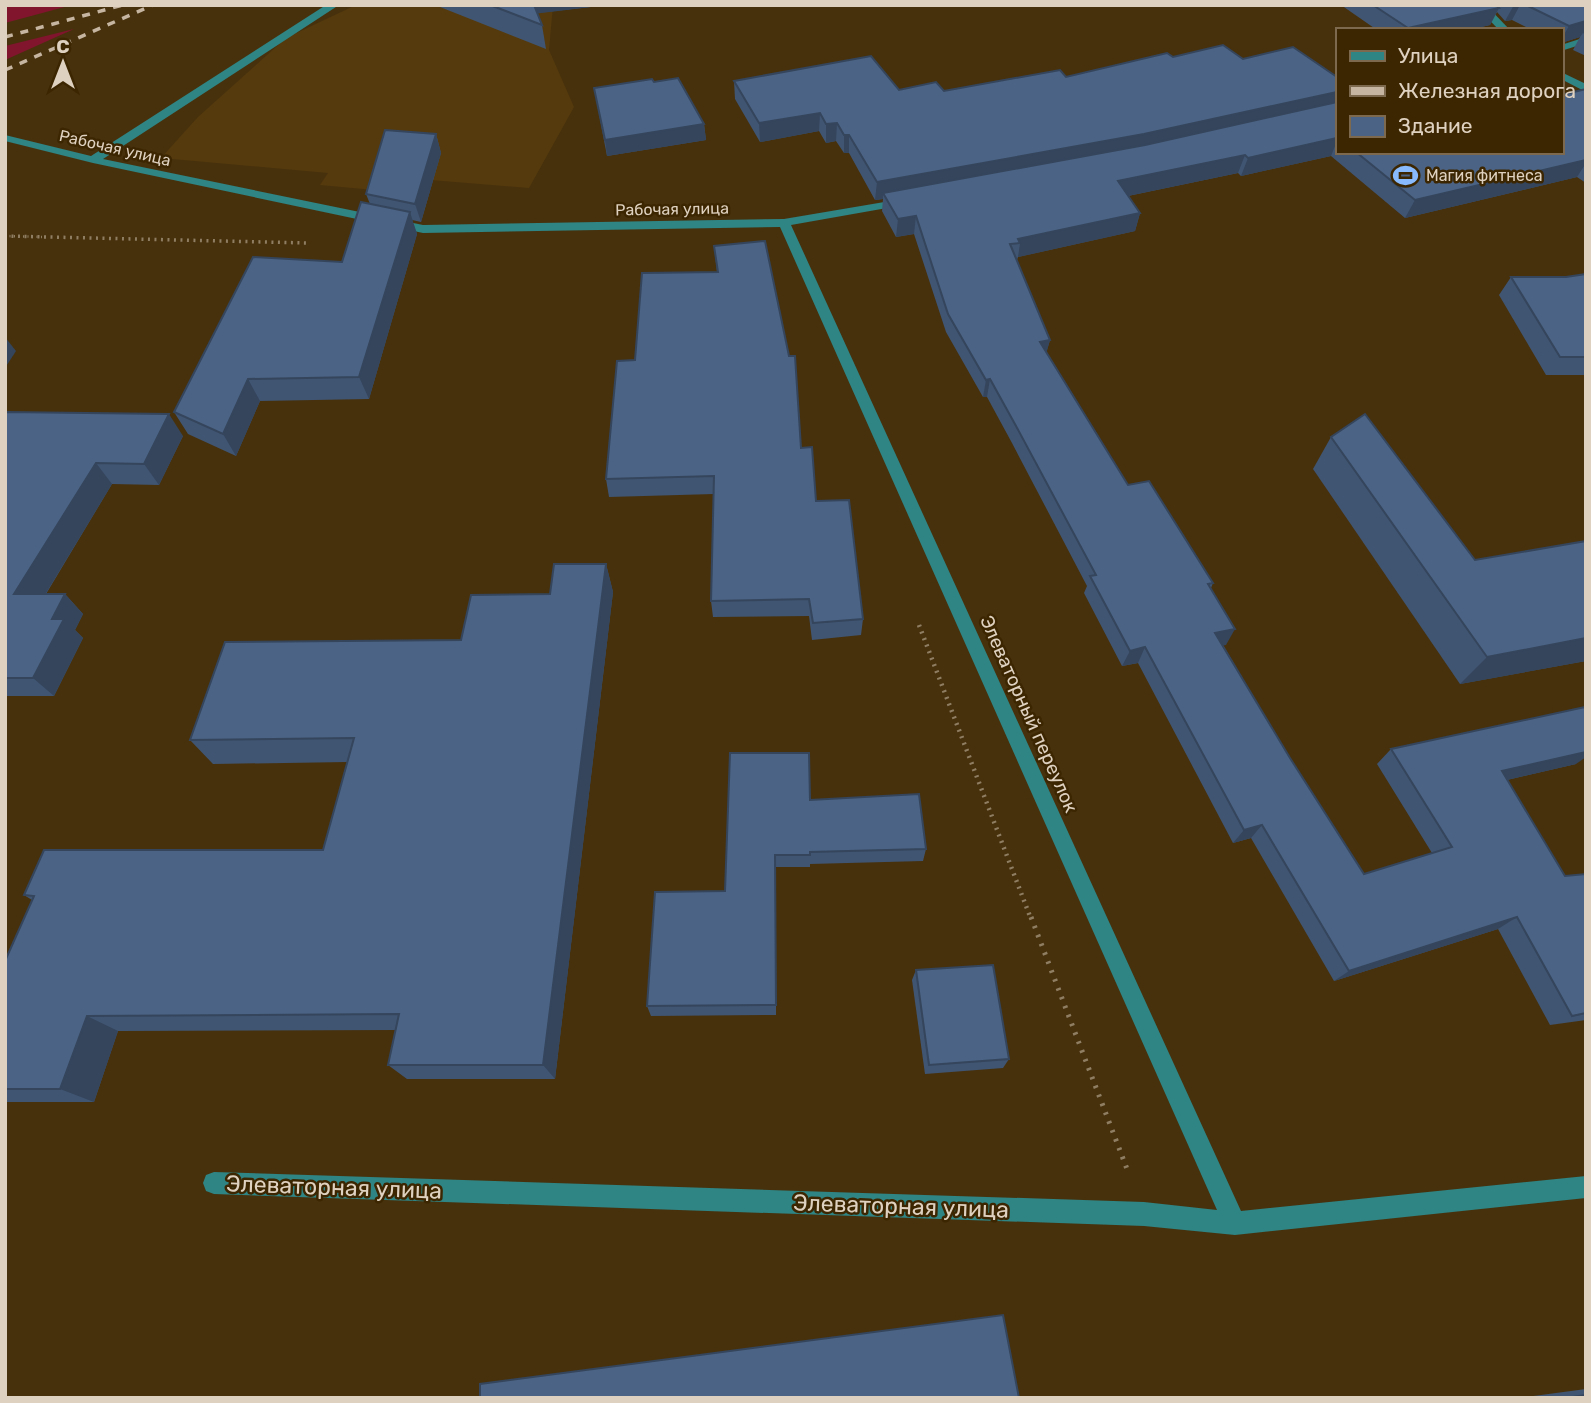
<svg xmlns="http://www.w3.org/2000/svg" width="1591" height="1403" font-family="Rubik,sans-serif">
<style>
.built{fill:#553a0d}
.green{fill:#81152d}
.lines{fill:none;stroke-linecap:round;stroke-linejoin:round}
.path-far3{stroke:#907e63;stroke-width:2.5;stroke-dasharray:1 3.5;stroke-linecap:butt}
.path-far2{stroke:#907e63;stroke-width:3.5;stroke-dasharray:2 4.5;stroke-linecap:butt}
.path-far1{stroke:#907e63;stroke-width:4.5;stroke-dasharray:2 5;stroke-linecap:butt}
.path{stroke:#907e63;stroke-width:5;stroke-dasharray:2.5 7;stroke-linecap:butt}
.minor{fill:#2f8484;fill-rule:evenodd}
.rail{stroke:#c6b6a1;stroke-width:3.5;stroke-dasharray:8 8;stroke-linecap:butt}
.wall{fill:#405572}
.shaded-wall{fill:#34455c}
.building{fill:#4b6384;stroke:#34455c;stroke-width:2}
.labels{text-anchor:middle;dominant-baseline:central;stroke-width:5;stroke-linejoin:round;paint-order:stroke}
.far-street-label{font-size:16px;fill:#dfd1bf;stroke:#3c2602}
.far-poi-label{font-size:16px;fill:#dfd1bf;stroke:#3c2602;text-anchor:start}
.street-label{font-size:19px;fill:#dfd1bf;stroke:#3c2602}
.near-street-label{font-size:23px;fill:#dfd1bf;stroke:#3c2602}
</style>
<rect width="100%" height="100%" fill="#47310d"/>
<path class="built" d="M356 5H553L549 50 574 107 529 188 406 178 396 192 320 185 328 173 161 158 198 117 286 38Z"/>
<g class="green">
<path d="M5 5H72L5 23Z"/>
<path d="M74 29 5 60V46Z"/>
</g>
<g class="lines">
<path class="path-far3" d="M5 236 46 237"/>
<path class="path-far2" d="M5 236 309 243"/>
<path class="path-far1" d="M919 625 1031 919"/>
<path class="path" d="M1031 917 1127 1169"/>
<g class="minor">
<path d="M326 5H339L103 159 423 225 784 219 908 198V204L904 205 791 225 1241 1211 1586 1176V1198L1235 1235 1144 1226 214 1194 206 1191 203 1183 206 1175 214 1172 1144 1202 1217 1210 780 227 423 233 93 163 5 141V135L91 156Z"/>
<path d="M1475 5H1486L1510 30H1499Z"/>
<path d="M1586 37V43L1561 51V45Z"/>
<path d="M1561 72 1586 84V92L1561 79Z"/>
</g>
<g class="rail">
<path d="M5 37 123 5"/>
<path d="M5 70 153 5"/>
</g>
</g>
<g class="wall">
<path d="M435 5H608L537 13 542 25 546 49Z"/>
<path d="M1341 5H1586V56L1573 50 1580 37 1561 43V30H1532L1512 20 1505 21 1497 12 1490 25 1468 30H1377Z"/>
<path d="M1173 57 1243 59 1337 77V152H1561L1586 89V183L1577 177 1405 218 1331 156 1241 176 1238 173 1128 196 1140 213 1135 231 1018 257 1017 260 1050 340 1046 353 1128 485 1213 583 1211 588 1226 645H1223L1290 758 1364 874 1432 853 1377 764 1391 749 1576 764 1507 780 1565 876 1586 874V1020L1550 1025 1498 929 1334 981 1251 838 1233 843 1138 663 1122 666 1084 593 1087 586 1012 443 987 397H983L946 332 914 234 896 237 882 211 883 199 875 200 849 153H844L836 141 826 143 819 131 760 142 735 99 734 81 899 90 944 91 1066 77Z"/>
<path d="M654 82 704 124 706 140 607 156 594 88Z"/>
<path d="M436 134 441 153 421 222 412 220 417 234 369 399 260 401 236 456 188 434 174 412 342 262 370 204 366 194Z"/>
<path d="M714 246 801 448 816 501 863 619 861 635 812 640 809 616 713 617 711 601 714 494 609 497 606 479 635 360 717 272Z"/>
<path d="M1586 274V375H1546L1499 295 1511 277H1566Z"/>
<path d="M5 412 183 436 159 485 112 484 46 594H65L83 614 75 630 83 638 54 696H5Z"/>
<path d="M1331 437 1475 560 1586 661 1460 684 1313 469Z"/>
<path d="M606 564 613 592 555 1079H407L388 1065 396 1030 118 1031 94 1102H5V961L32 900 24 895 323 850 347 762 213 764 190 740 461 640Z"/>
<path d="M810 800 926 849 923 861 810 864V867H776V1015L651 1016 647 1006 725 891Z"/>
<path d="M916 970 1009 1059 1003 1068 925 1074 912 980Z"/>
<path d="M1586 1389V1398H1519Z"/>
</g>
<g class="shaded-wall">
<path d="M531 5H608L533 14Z"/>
<path d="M1514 5H1520L1512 20 1505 21Z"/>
<path d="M1499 8 1490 25 1468 30H1408V28Z"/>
<path d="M1586 21V35L1583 33 1580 37 1561 43V40L1569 26Z"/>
<path d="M1337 92V108L1138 152 883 193V199L875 200 877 182Z"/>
<path d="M820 113 819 131 760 142 759 123Z"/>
<path d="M837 123 836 141 826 143V124Z"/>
<path d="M704 124 706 140 607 156 605 140Z"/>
<path d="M436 134 441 153 421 222 415 204Z"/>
<rect x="844" y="135" width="5" height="18"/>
<path d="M1337 138V141L1331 156 1241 176 1248 158Z"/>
<path d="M1245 155 1238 173 1113 199 1118 181Z"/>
<path d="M1586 160V163L1577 177 1405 218 1415 200Z"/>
<path d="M410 212 417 234 369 399 359 377Z"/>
<path d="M1140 213 1135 231 1018 257 1020 243 1018 239Z"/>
<path d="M916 216 914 234 896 237 898 219Z"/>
<path d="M5 337 16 351 5 368Z"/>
<path d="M1050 340 1045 358 1040 342Z"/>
<path d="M248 379 260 401 236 456 223 434Z"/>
<path d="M990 379 987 397H983L986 380Z"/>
<path d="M169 414 183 436 159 485 144 464Z"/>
<path d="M96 463 112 484 34 613 14 594Z"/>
<path d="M606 564 613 592 555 1079 543 1065Z"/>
<path d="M65 594 83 614 75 630 83 638 54 696 33 678 52 619Z"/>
<path d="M1235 629 1226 645 1206 649 1215 633Z"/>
<path d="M1586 638V661L1460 684 1487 657Z"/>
<path d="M1145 647 1138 663 1122 666 1130 651Z"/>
<path d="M1586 752V757L1576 764 1485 785 1502 771Z"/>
<path d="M1262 825 1251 838 1233 843 1244 830Z"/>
<path d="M1517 917 1498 929 1334 981 1349 971Z"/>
<path d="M87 1016 118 1031 94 1102 60 1089Z"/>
</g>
<g class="building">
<path d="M490 5H534L542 25Z"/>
<path d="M1373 5H1496L1499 8 1408 28Z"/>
<path d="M1526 5H1586V21L1569 26Z"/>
<path d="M1223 45 1243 59 1293 47 1337 77V92L1144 134 877 182 849 135H844L837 123 826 124 820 113 759 123 734 81 871 56 899 90 936 82 944 91 1060 70 1066 77 1167 53 1173 57Z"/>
<path d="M678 78 704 124 605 140 594 88 652 79 654 82Z"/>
<path d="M1586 89V160L1415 200 1356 152H1561V95Z"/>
<path d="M1337 102V138L1248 158 1245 155 1118 181 1140 213 1018 239 1020 243 1010 244 1050 340 1040 342 1128 485 1149 481 1213 583 1208 584 1235 629 1215 633 1290 758 1364 874 1452 847 1391 749 1585 707 1586 752 1502 771 1565 876 1586 874V1013L1572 1016 1517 917 1349 971 1262 825 1244 830 1145 647 1130 651 1090 576 1096 575 1016 426 990 379 986 380 948 314 916 216 898 219 883 193 1145 145Z"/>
<path d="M385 130 436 134 415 204 366 194Z"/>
<path d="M361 202 410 212 359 377 248 379 223 434 174 412 253 257 342 262Z"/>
<path d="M765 241 789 356H795L801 448 812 447 816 501 849 500 863 619 813 623 809 599 711 601 714 476 606 479 617 361 635 360 642 273 718 272 714 246Z"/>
<path d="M1586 274V357H1560L1511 277H1566Z"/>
<path d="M5 412 169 414 144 464 96 463 14 594H65L52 619H64L33 678H5Z"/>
<path d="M1365 414 1475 560 1586 541V638L1487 657 1331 437Z"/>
<path d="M554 564H606L543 1065H388L399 1014 87 1016 60 1089H5V961L34 896 24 895 44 850H323L354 738 190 740 225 642 461 640 471 595 550 594Z"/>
<path d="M730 753H809L810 800 919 794 926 849 810 852V855H775L776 1005 647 1006 655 892 725 891Z"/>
<path d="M993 965 1009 1059 929 1065 916 970Z"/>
<path d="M1003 1315 1019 1398H480V1384Z"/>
<path d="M1586 1395V1398H1566Z"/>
</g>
<defs>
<symbol id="stadium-bare" viewBox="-9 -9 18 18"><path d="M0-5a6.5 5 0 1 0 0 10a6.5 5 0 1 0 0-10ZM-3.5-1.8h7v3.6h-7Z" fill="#88bafc" stroke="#3c2602" stroke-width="2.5" paint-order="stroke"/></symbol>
</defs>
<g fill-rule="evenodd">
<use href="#stadium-bare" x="1388" y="158" width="35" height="35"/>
</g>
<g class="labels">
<g class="far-street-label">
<text transform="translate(115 148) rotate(13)">Рабочая улица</text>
<text transform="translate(672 209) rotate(-1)">Рабочая улица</text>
</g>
<g class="far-poi-label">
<text x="1426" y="175">Магия фитнеса</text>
</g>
<g class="street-label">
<text transform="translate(1029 714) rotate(66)">Элеваторный переулок</text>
</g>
<g class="near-street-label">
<text transform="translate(334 1187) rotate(2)">Элеваторная улица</text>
<text transform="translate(901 1206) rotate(2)">Элеваторная улица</text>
</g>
</g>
<rect width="1591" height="1403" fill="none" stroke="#dfd1bf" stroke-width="14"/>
<rect x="1336" y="28" width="228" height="126" fill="#3c2602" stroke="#7d6a4e" stroke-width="2"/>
<rect x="1350" y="51" width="35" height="10" fill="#2f8484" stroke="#7d6a4e" stroke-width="2"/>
<text x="1398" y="63" font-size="21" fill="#dfd1bf">Улица</text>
<rect x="1350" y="86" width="35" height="10" fill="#c6b6a1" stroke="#7d6a4e" stroke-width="2"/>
<text x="1398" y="98" font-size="21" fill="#dfd1bf">Железная дорога</text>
<rect x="1350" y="116" width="35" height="21" fill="#4b6384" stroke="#7d6a4e" stroke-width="2"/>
<text x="1398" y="133" font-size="21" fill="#dfd1bf">Здание</text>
<g transform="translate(63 63)" stroke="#3c2602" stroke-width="5" paint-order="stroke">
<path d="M0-5L12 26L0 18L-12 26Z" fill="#dfd1bf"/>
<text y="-10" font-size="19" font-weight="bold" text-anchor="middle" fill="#dfd1bf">С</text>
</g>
</svg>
